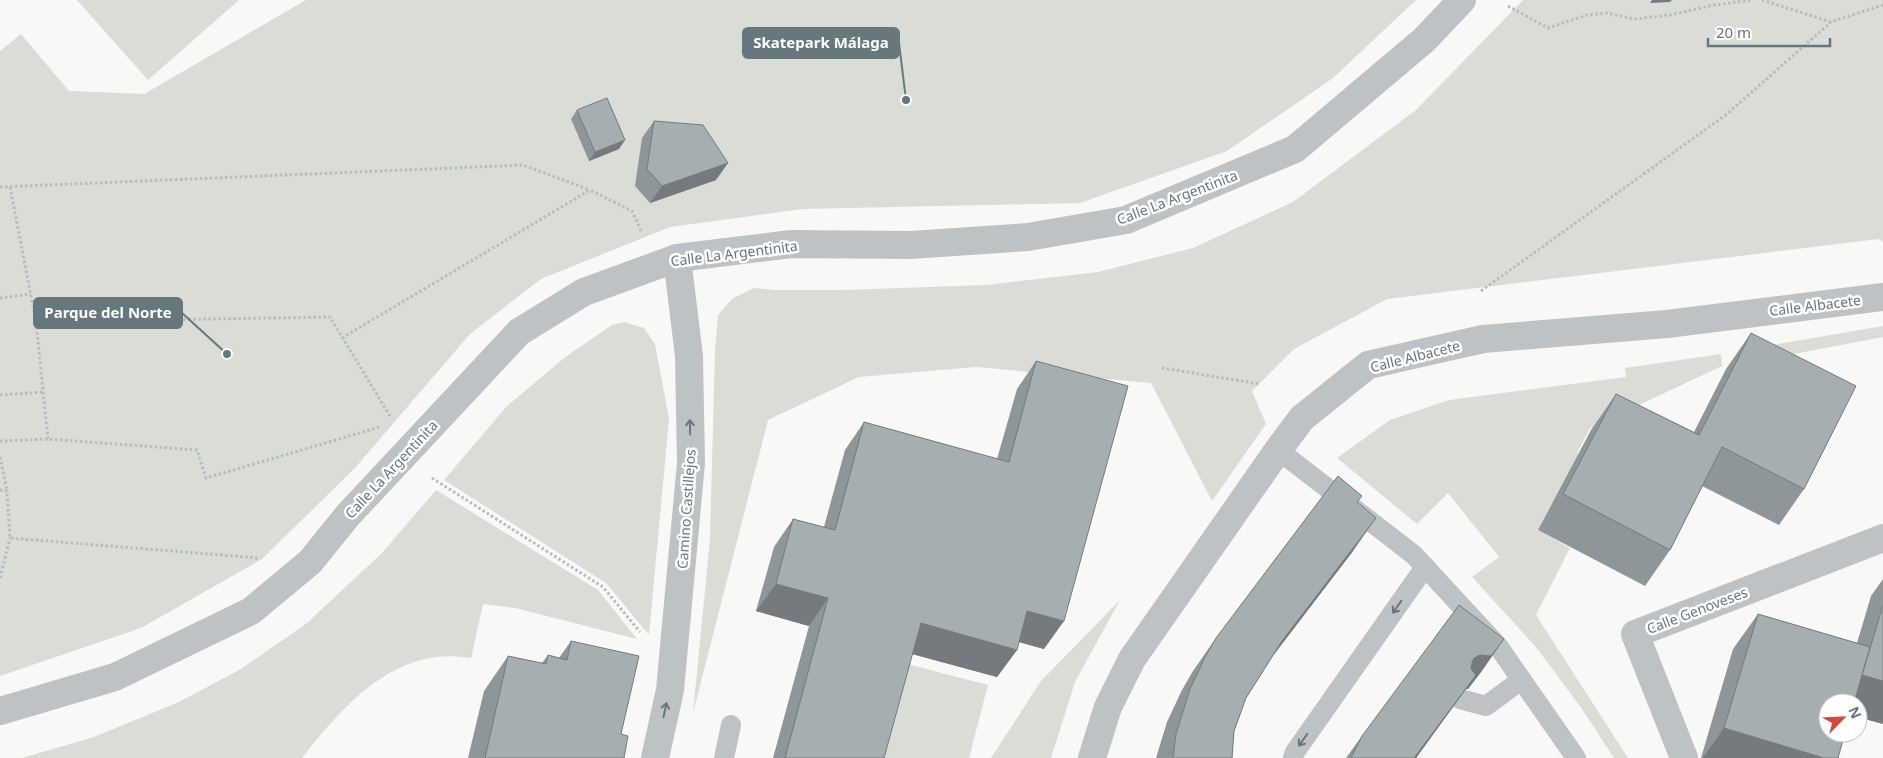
<svg xmlns="http://www.w3.org/2000/svg" width="1883" height="758" font-family="'Noto Sans',sans-serif">
<style>
.green{fill:#d9ddd6}
.lines{fill:none;stroke-linecap:round;stroke-linejoin:round}
.path{stroke:#b8bcbe;stroke-width:3;stroke-dasharray:2.5 2.5;stroke-linecap:butt}
.service{stroke:#bdc3c5;stroke-width:20}
.minor{stroke:#bdc3c5;stroke-width:28}
.tertiary{stroke:#bdc3c5;stroke-width:28}
.wall{fill:#8e9699}
.shaded-wall{fill:#747a7d}
.building{fill:#a5afb2;stroke:#747a7d}
.oneway{stroke:#66777e}
.labels{text-anchor:middle;dominant-baseline:central;stroke-width:5;stroke-linejoin:round;paint-order:stroke}
.street-label{font-size:14px;fill:#66777e;stroke:#fff}
.leader{fill:none;stroke:#66777e;stroke-width:2}
.callout-dot{fill:#66777e;stroke:#fff;stroke-width:2}
.callout{fill:#66777e;stroke:#66777e;stroke-width:2}
.callout-label{font-size:15px;text-anchor:middle;font-weight:bold;fill:#fff}
</style>
<rect width="100%" height="100%" fill="#f8f8f6"/>
<g class="green">
<path d="M77 0H239L148 80Z"/>
<path d="M306 0H1416L1333 78 1227 151 1080 203 803 209 670 227 541 279 470 334 355 468 262 559 141 628 0 676V51L21 34 69 91 144 94Z"/>
<path d="M1523 0H1883V243L1879 239 1387 299 1294 349 1252 391 1266 424 1212 501 1151 383 976 367 859 377 768 420 693 713 710 539 715 351 718 315 733 298 754 288 776 290H843L986 285 1098 272 1193 248 1293 202 1416 110Z"/>
<path d="M624 322 644 328 655 344 669 419 649 635 606 583 444 480 507 406 564 358 612 325Z"/>
<path d="M1883 326V337L1746 363 1743 350Z"/>
<path d="M1721 354 1722 366 1590 428 1577 453 1582 456 1550 507 1538 530 1570 548 1536 615 1628 758H1614L1582 709 1536 647 1472 577 1499 557 1448 493 1417 524 1337 458 1390 420 1449 400 1626 377 1625 368Z"/>
<path d="M436 490 598 590 637 639 515 608 483 604 471 658C395 645 344 705 302 758H22L94 737 179 702 241 669 307 623 382 553Z"/>
<path d="M1120 600 1075 682 1051 758H991L1041 681Z"/>
<path d="M907 664 988 685 969 758H882Z"/>
</g>
<g class="lines">
<g class="path">
<path d="M1762 0 1831 22 1883 5"/>
<path d="M1508 6 1548 28 1587 15 1607 13 1634 19 1670 15 1714 5 1753 0"/>
<path d="M0 187 523 165 590 190"/>
<path d="M10 187 36 322"/>
<path d="M1481 291 1727 114 1831 22"/>
<path d="M0 298 31 294"/>
<path d="M342 338 590 190 632 211 642 233"/>
<path d="M1162 368 1260 384"/>
<path d="M0 395 43 392"/>
<path d="M48 439 36 322 330 317 391 418"/>
<path d="M0 441 48 439 197 450 206 478 380 427"/>
<path d="M0 457 7 490"/>
<path d="M432 478 603 587 640 632"/>
<path d="M0 490 7 491 10 538 259 558"/>
<path d="M0 578 10 538"/>
</g>
<g class="service">
<path d="M1278 450 1414 555 1498 646 1576 758"/>
<path d="M1460 699 1486 706 1521 680"/>
<path d="M724 758 731 725"/>
<path d="M1293 758 1295 752 1425 567"/>
</g>
<g class="minor">
<path d="M655 758 670 690 691 463 689 356 677 258"/>
<path d="M1092 758 1108 707 1132 659 1278 450 1302 418 1368 365 1483 339 1667 324 1883 297"/>
<path d="M1684 758 1635 634 1883 538"/>
</g>
<path class="tertiary" d="M0 711 115 677 251 611 310 562 348 515 519 332 584 292 677 258 791 244 911 245 1028 237 1126 220 1295 149 1424 40 1462 0"/>
</g>
<g class="wall">
<path d="M577 110 619 149 589 161 571 119Z"/>
<path d="M654 121 716 180 650 203 635 186 642 138Z"/>
<path d="M1751 333 1804 489 1779 525 1702 486 1670 550 1645 586 1538 530 1591 430 1616 394 1694 432 1726 369Z"/>
<path d="M1036 361 1044 649 1019 642 1017 650 997 677 912 654 884 758H773L809 626 756 611 774 547 793 519 824 527 845 450 864 422 997 459 1017 389Z"/>
<path d="M1357 502 1353 551 1272 657 1246 698 1234 731 1232 758H1156L1167 722 1182 690 1193 671 1216 638Z"/>
<path d="M1883 579V724L1858 717V703H1828L1838 758H1701L1733 649 1758 614 1857 643 1871 596Z"/>
<path d="M1504 639 1481 672 1468 689H1466L1416 758H1346L1362 736Z"/>
<path d="M571 641 621 734 624 758H468L484 691 508 656 542 663 548 655 559 658Z"/>
</g>
<g class="shaded-wall">
<path d="M1652 0H1672L1670 2 1650 3Z"/>
<path d="M625 140 619 149 589 161 595 152Z"/>
<path d="M728 163 716 180 650 203 662 186Z"/>
<path d="M1376 518 1353 551 1259 674 1282 641Z"/>
<path d="M776 584 828 598 809 626 756 611Z"/>
<path d="M1027 611 1064 621 1044 649 1008 639Z"/>
<path d="M921 623 1017 650 997 677 901 651Z"/>
<path d="M1504 639 1481 672 1468 689H1466L1416 758H1414L1457 687 1474 658Z"/>
<path d="M1862 675 1883 681V724L1858 717V703H1842Z"/>
<path d="M1724 728 1824 758H1703Z"/>
</g>
<g class="building">
<path d="M607 98 625 140 595 152 577 110Z"/>
<path d="M654 121 703 125 728 163 662 186 647 169Z"/>
<path d="M1751 333 1856 386 1804 489 1722 447 1670 550 1563 494 1616 394 1699 435Z"/>
<path d="M1036 361 1128 386 1064 621 1027 611 1017 650 921 623 884 758H785L828 598 776 584 793 519 835 530 864 422 1009 462Z"/>
<path d="M1338 476 1362 496 1357 502 1376 518 1282 641 1246 698 1234 731 1232 758H1173L1176 734 1190 689 1205 657 1216 638Z"/>
<path d="M1459 605 1504 639 1491 656 1480 655 1474 658 1472 663 1471 669 1476 675 1414 758H1351L1362 736Z"/>
<path d="M1883 605V681L1862 675Z"/>
<path d="M1758 614 1870 647 1854 703H1828V733H1845L1838 758H1824L1724 728Z"/>
<path d="M571 641 639 656 621 734 628 736 624 758H485L508 656 546 664 548 655 567 660Z"/>
</g>
<defs><path id="oneway-shaft" d="M-6 0H5M1.5-3L5.5 0L1.5 3" fill="none" stroke-width="1.6" stroke-linecap="round" stroke-linejoin="round" transform="scale(1.25)"/></defs>
<g class="oneway">
<use href="#oneway-shaft" transform="translate(690 427) rotate(-91)"/>
<use href="#oneway-shaft" transform="translate(1397 607) rotate(125)"/>
<use href="#oneway-shaft" transform="translate(665 710) rotate(-78)"/>
<use href="#oneway-shaft" transform="translate(1303 740) rotate(125)"/>
</g>
<g class="labels">
<g class="street-label">
<text transform="translate(1177 197) rotate(-21)">Calle La Argentinita</text>
<text transform="translate(734 253) rotate(-7)">Calle La Argentinita</text>
<text transform="translate(1815 305) rotate(-7)">Calle Albacete</text>
<text transform="translate(1415 356) rotate(-14)">Calle Albacete</text>
<text transform="translate(391 469) rotate(-47)">Calle La Argentinita</text>
<text transform="translate(686 509) rotate(-86)">Camino Castillejos</text>
<text transform="translate(1697 610) rotate(-21)">Calle Genoveses</text>
</g>
</g>
<path class="leader" d="M906 100L899 43M227 354L182 313"/>
<g class="callout-dot">
<circle cx="906" cy="100" r="5"/>
<circle cx="227" cy="354" r="5"/>
</g>
<g class="callout">
<rect x="743" y="28" width="156" height="30" rx="5"/>
<rect x="34" y="298" width="148" height="30" rx="5"/>
</g>
<g class="callout-label">
<text x="821" y="48">Skatepark Málaga</text>
<text x="108" y="318">Parque del Norte</text>
</g>
<g transform="translate(1843 718) rotate(66)"><circle r="24" fill="#ffffff" stroke="#c2c9cb"/>
<path d="M0-4L9 19L0 12L-9 19Z" fill="#d3483b"/>
<text y="-8" font-size="14" font-weight="bold" text-anchor="middle" fill="#66777e">N</text>
</g>
<path d="M1708 38v8h122v-8" fill="none" stroke="#66777e" stroke-width="2.5"/>
<text x="1716" y="38" font-size="15" fill="#66777e" stroke="#ffffff" stroke-width="4" paint-order="stroke">20 m</text>
</svg>
